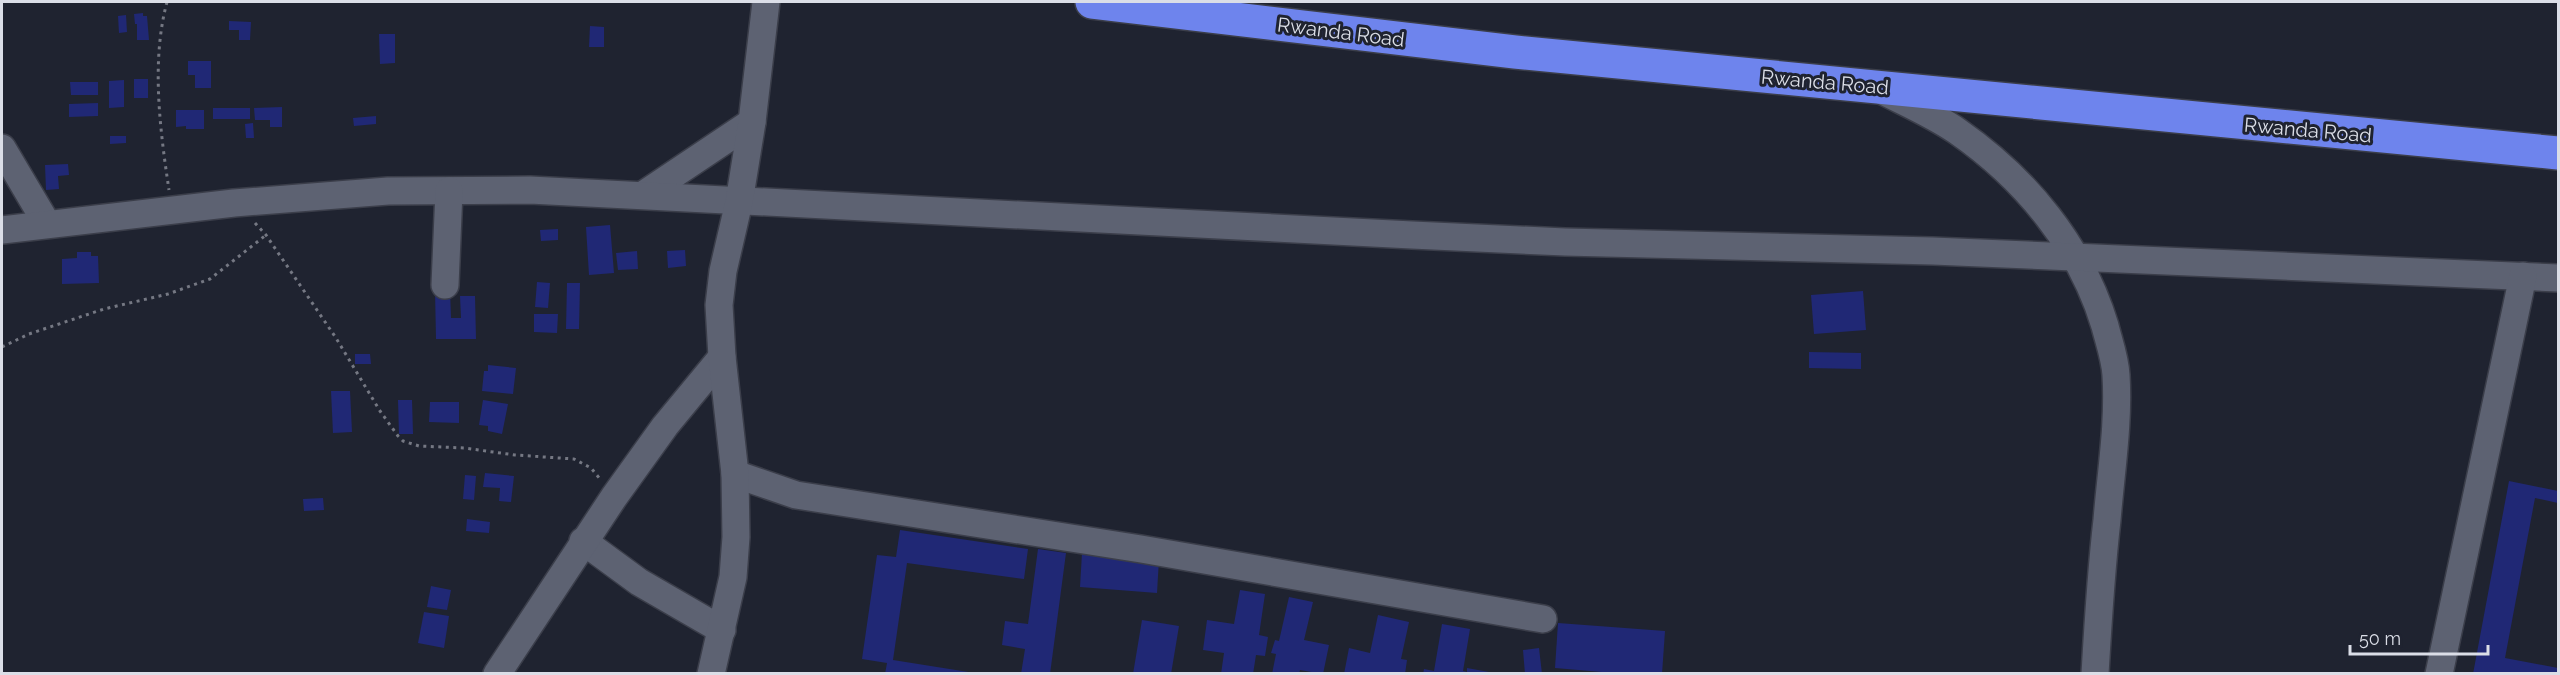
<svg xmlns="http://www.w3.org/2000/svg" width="2560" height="675" font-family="Raleway,sans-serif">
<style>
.building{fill:#202875}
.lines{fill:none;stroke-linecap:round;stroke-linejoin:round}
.minor-casing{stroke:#3b3e4a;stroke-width:30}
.highway-casing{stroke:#3b3e4a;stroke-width:36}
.path{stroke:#757883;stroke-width:3;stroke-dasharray:3 4.5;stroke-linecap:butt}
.minor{stroke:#5d6272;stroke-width:27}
.highway{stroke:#6e84ed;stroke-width:33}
.labels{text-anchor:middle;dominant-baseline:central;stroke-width:6;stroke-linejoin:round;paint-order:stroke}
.street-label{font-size:20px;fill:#dbdee7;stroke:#1f2330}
</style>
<rect width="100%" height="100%" fill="#1f2330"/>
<g class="building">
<path d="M143 13V16H147L149 40H137V24H135L134 14Z"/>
<path d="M126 15 127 32 119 33 118 16Z"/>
<path d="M229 21 251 22 250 40H239V30H229Z"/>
<path d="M590 26 604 27V47H589Z"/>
<path d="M379 34H395V63L380 64Z"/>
<path d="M188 61H211V88H195V75H188Z"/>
<rect x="134" y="79" width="14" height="19"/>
<path d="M124 80V107L109 108V81Z"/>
<path d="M70 82H98V95H71Z"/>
<path d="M98 103V116L69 117V104Z"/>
<path d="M282 107V127H270V120H255L254 108Z"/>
<rect x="213" y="108" width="37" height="11"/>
<path d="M176 110H204V129H186V126L176 127Z"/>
<path d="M376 116V124L354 126 353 118Z"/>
<path d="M253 123 254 138H246L245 124Z"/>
<path d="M110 136H126V143L110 144Z"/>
<path d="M68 164 69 175 58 176 59 189 46 190 45 165Z"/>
<path d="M610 225 614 273 589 275 586 227Z"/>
<path d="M558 229V240L541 241 540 230Z"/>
<path d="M685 250 686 266 668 268 667 251Z"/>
<path d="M637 251 638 269 618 270 616 253Z"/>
<path d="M77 252H91V256H98L99 283 62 284V259L77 258Z"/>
<path d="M537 282 550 283 548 308 535 307Z"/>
<path d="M567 283H580L579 329H566Z"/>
<path d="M435 290H450L451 318H461L460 296H475L476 339H436Z"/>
<path d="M1863 291 1866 330 1814 334 1811 295Z"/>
<path d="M534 314H558L557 333 534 332Z"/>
<path d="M1809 352 1861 353V369L1809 368Z"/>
<path d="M355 354H370L371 364H355Z"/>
<path d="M488 365 516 368 513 394 482 391 484 371H488Z"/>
<path d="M331 391H350L352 432 333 433Z"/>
<path d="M398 400H412L413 434H399Z"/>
<path d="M483 400 508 404 502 434 488 431V426L479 425Z"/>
<path d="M430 402H459V423L429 422Z"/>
<path d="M485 473 514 476 511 502 499 501 500 488 483 487Z"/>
<path d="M465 475 476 476 474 500 463 499Z"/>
<path d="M2509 481 2558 491V503L2535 498 2505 658 2558 668V674H2473Z"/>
<path d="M323 498 324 510 304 511 303 499Z"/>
<path d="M467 519 490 522 489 533 466 531Z"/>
<path d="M900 530 1028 549 1024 579 907 563 893 660 981 674H885L887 663 862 659 877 555 896 557Z"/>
<path d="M1038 549 1066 553 1050 674H1021L1025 649 1002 645 1005 621 1028 624Z"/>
<path d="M1082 553 1159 559 1157 593 1080 587Z"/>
<path d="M431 586 451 590 447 610 427 607Z"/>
<path d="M1240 590 1265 594 1259 635 1268 637 1265 656 1256 655 1253 674H1221L1224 653 1203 650 1207 620 1234 624Z"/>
<path d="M1289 597 1313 602 1304 640 1329 645 1323 674 1300 670 1299 674H1272L1276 654 1271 653 1275 640 1279 641Z"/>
<path d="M424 612 449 616 444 648 418 643Z"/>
<path d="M1378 615 1409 622 1401 659 1407 660 1405 674H1344L1349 648 1370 653Z"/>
<path d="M1142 620 1179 626 1171 674H1133Z"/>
<path d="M1558 623 1665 631 1662 674H1625L1555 668Z"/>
<path d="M1442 624 1470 629 1463 671 1467 672V668L1489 672V674H1423L1424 669 1434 671Z"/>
<path d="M1539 648 1542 674H1525L1523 650Z"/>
</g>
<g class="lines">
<defs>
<g id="minor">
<path d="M1881 90C1906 103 1934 115 1957 131 2026 179 2081 246 2105 326 2109 342 2115 358 2116 375 2119 423 2111 471 2107 520 2101 571 2098 622 2095 674"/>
<path d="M2 148 47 224"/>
<path d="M643 195 752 122"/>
<path d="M2 230 234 203 388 191 530 190 1412 235 1565 242 1933 251 2558 278"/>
<path d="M445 285 449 191"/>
<path d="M735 474 796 495 1141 549 1543 619"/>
<path d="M583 541 639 582 722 630"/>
<path d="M497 674 614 497 665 426 722 357"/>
<path d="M711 674 733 577 736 537 735 474 722 357 719 305 723 271 739 202 752 122 766 2"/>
<path d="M2439 674 2523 276"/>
</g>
<path id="highway" d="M1092 2 1515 52 2558 153"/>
</defs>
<use href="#minor" class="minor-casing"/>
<use href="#highway" class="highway-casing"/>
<g class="path">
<path d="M167 2C151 61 160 130 169 190"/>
<path d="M255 223 266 235 336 338 380 411 398 436 403 441 419 446 464 448 515 455 574 459 591 468 600 479"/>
<path d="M2 347 29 334 104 309 168 294 210 279 266 235"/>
</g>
<use href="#minor" class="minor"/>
<use href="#highway" class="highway"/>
</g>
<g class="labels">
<g class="street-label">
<text transform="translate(1341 32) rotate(7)">Rwanda Road</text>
<text transform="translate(1825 82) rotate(5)">Rwanda Road</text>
<text transform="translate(2308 130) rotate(5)">Rwanda Road</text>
</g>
</g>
<rect width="2560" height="675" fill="none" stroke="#dbdee7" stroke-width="6"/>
<path d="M2350 645v9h138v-9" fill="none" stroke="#dbdee7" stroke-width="3"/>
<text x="2359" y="645" font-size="18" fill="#dbdee7" stroke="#1f2330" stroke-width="4.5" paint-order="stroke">50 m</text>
</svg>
